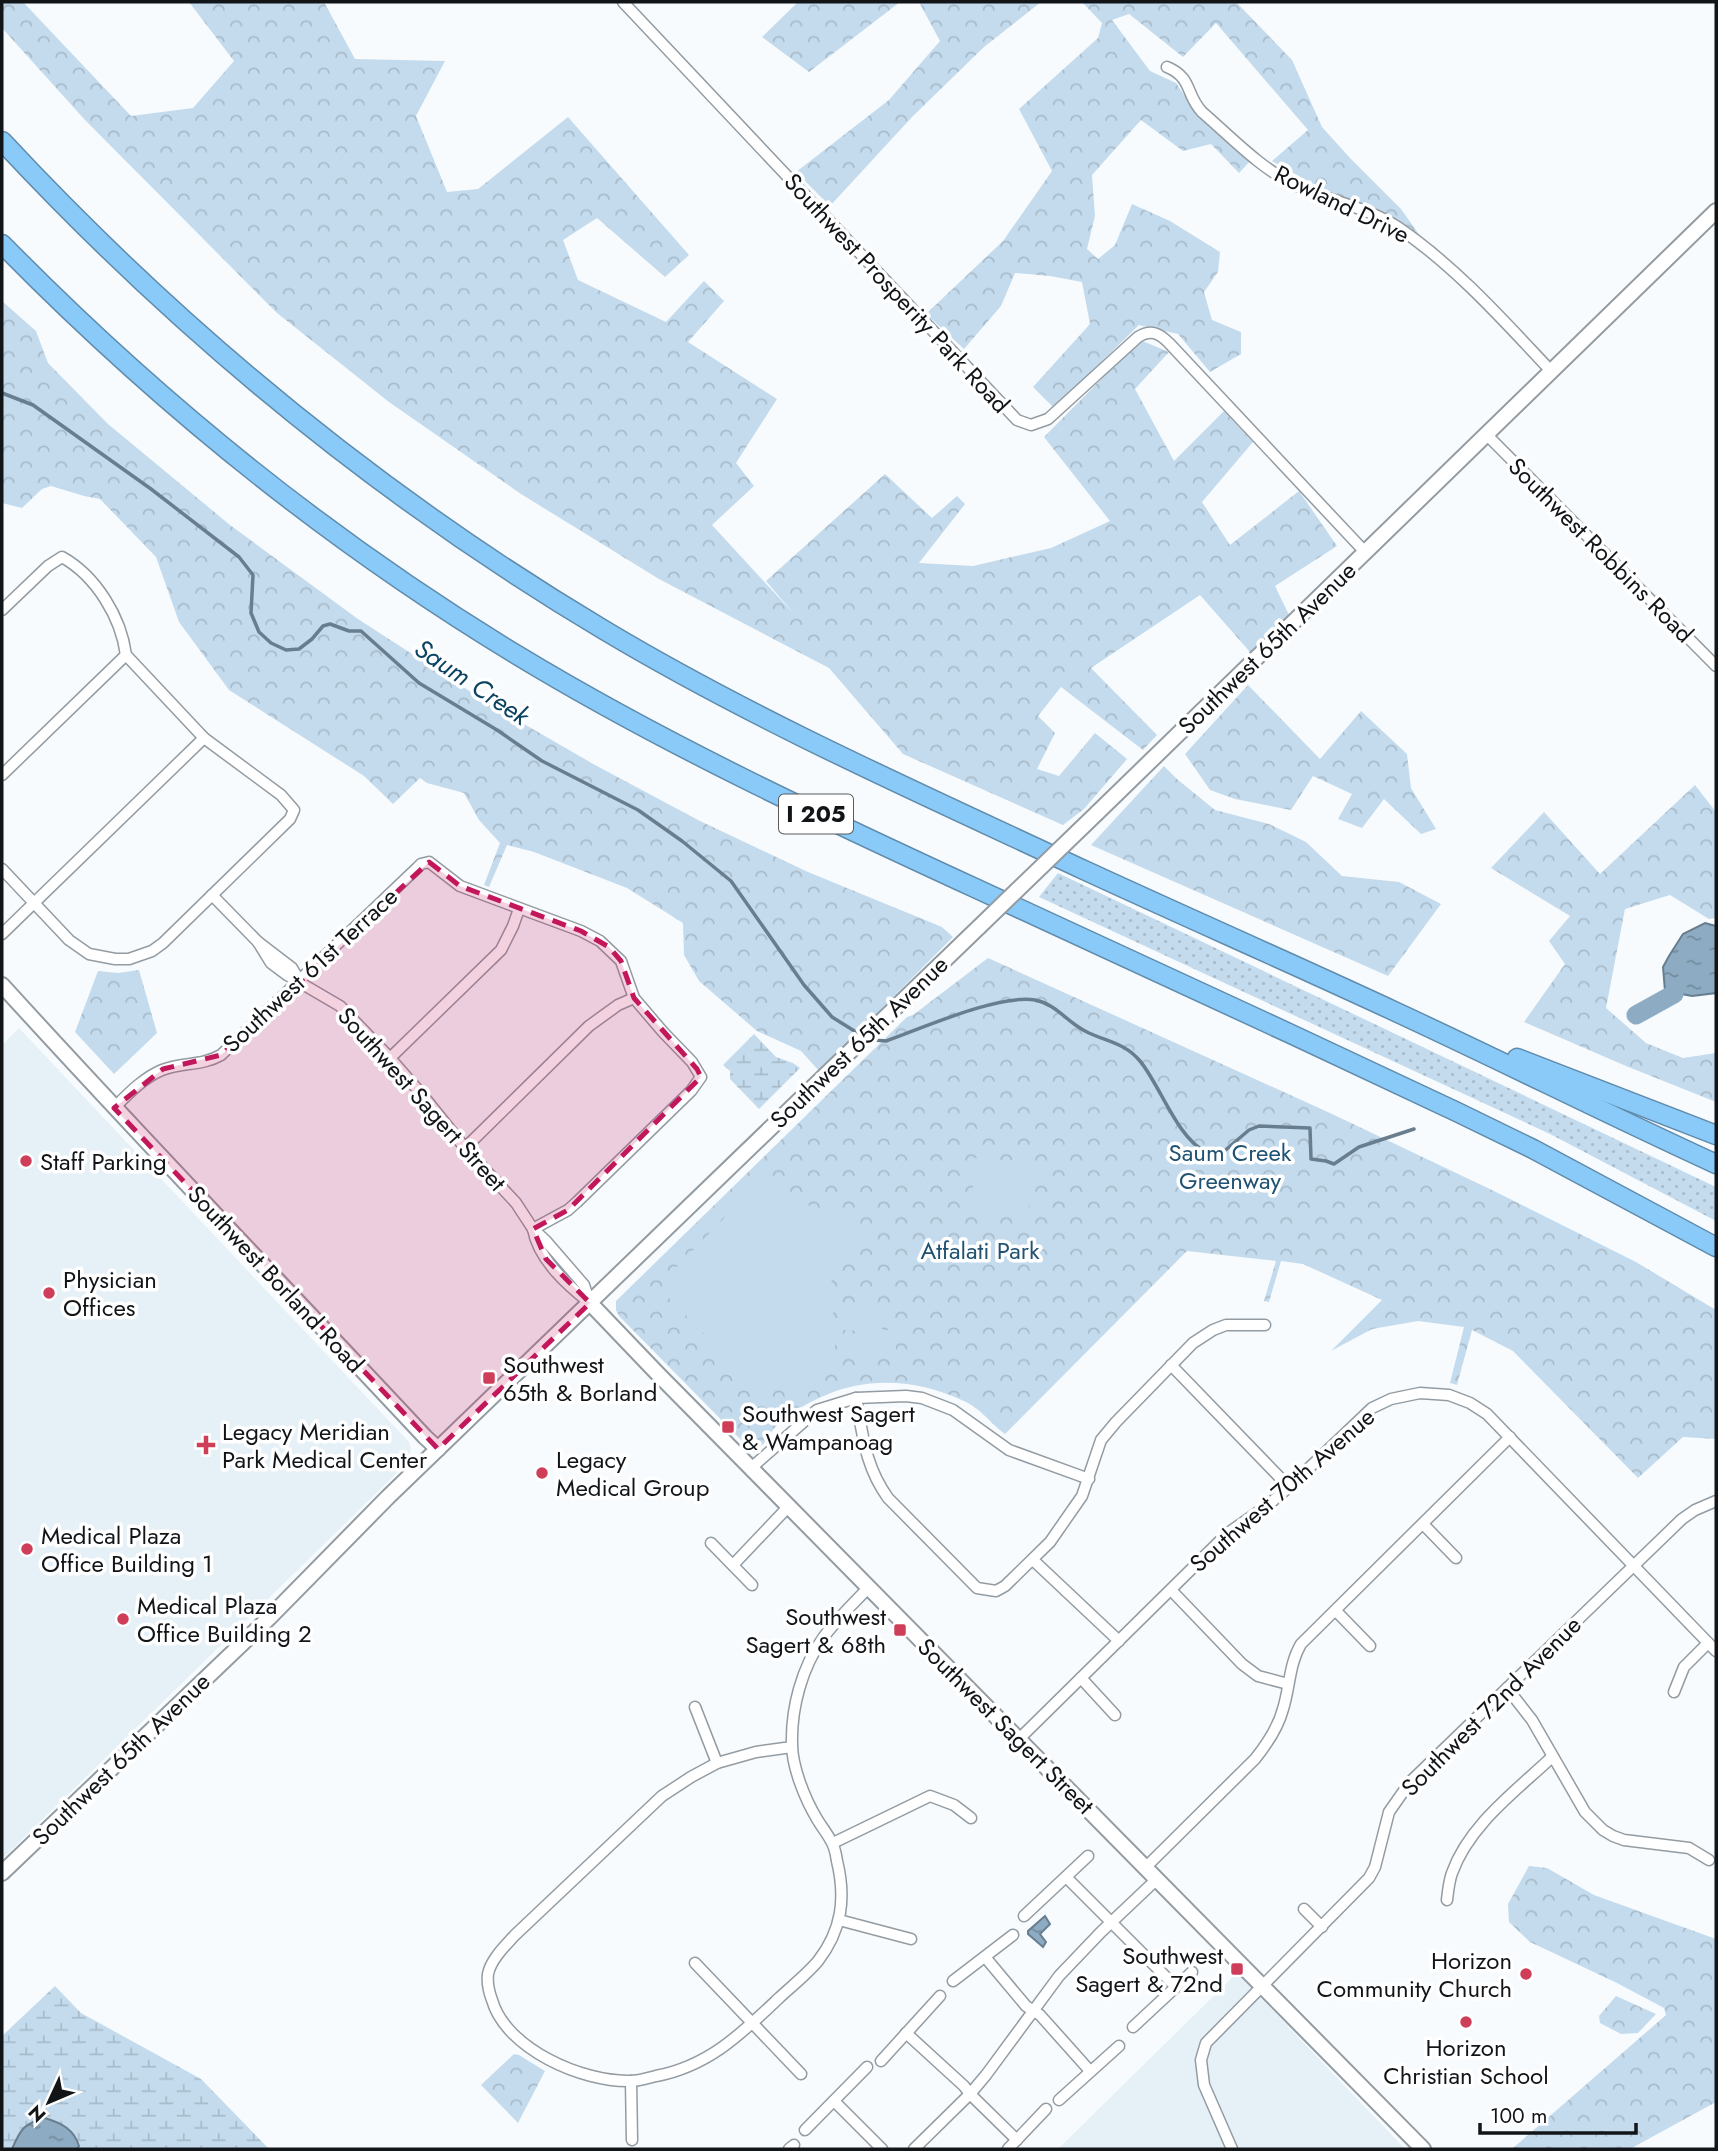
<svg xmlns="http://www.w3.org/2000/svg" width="1718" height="2151" font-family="Jost,sans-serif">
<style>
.built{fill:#e6f0f7}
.grass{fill:url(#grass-dots)}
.forest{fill:url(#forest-crowns)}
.wetland{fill:url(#wetland-marsh)}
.pitch{fill:#c4dbed}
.water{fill:url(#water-ripples);stroke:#687e8f;stroke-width:2}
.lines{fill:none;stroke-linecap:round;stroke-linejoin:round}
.stream{stroke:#687e8f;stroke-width:3.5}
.river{stroke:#8dabc2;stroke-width:19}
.minor-casing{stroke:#939ca3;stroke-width:13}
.secondary-casing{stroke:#939ca3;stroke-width:18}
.motorway-casing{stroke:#608baa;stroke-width:21}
.minor{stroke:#fff;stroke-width:10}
.secondary{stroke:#fff;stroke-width:14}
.motorway{stroke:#8acaf9;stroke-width:18}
.secondary-bridge-casing{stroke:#939ca3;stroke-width:18;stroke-linecap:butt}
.secondary-bridge{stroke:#fff;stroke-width:14}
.marked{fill:#c2185b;fill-opacity:0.2;stroke:#c2185b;stroke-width:5;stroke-dasharray:14 9;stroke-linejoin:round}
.poi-dot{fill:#cf3e58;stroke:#fff;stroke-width:2.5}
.labels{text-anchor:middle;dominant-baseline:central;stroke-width:7;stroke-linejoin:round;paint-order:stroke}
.shield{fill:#fff;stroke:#595b5d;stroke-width:2}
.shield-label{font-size:23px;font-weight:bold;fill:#121518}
.street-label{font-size:24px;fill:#121518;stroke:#fff}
.park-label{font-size:24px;fill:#1f5273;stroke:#fff}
.poi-label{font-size:24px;fill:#121518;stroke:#fff;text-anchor:start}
.water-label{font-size:26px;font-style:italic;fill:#0c4262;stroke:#fff}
</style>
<defs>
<pattern id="grass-dots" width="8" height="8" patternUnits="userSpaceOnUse" patternTransform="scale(1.75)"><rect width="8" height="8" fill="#c4dbed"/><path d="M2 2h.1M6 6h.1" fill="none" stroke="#a7bbca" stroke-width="1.8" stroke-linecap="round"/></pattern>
<pattern id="forest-crowns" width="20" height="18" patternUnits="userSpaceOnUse" patternTransform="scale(1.75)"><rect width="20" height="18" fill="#c4dbed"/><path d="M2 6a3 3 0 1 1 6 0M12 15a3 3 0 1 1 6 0" fill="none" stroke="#a7bbca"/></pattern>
<pattern id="wetland-marsh" width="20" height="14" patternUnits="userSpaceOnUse" patternTransform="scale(1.75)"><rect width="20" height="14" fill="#c4dbed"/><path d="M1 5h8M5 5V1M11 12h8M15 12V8" fill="none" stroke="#a7bbca"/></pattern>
<pattern id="water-ripples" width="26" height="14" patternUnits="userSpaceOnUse" patternTransform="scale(1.75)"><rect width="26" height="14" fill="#8dabc2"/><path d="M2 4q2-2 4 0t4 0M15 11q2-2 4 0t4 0" fill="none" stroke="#728a9d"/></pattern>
</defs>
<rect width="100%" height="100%" fill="#f7fbfe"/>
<g class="built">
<path d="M19 1028 409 1442 411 1449 407 1463 2 1859V1045Z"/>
<path d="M1237 1973 1405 2149H1058Z"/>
</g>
<path class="grass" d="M1058 873 1716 1187V1221L1550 1134 1039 897Z"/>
<g class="forest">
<path d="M2 2H23L131 116 193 108 234 61 189 2H324L355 59 445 61 416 116 447 192 478 189 568 117 689 255 665 277 597 218 563 240 578 280 666 322 704 281 724 301 688 342 777 399 736 463 754 486 712 525 794 614 766 581 885 474 932 518 957 496 965 504 919 563 973 566 1051 548 1110 521 1044 437 1140 340 1169 352 1135 389 1174 461 1224 411 1253 442 1202 502 1230 545 1299 491 1337 546 1275 586 1290 617 1250 652 1200 595 1091 668 1157 735 1143 750 1061 687 1038 716 1055 733 1037 769 1059 776 1095 733 1127 759 1084 809 1063 825 903 754 829 668 659 579 521 494 389 402 277 313 85 120 2 28Z"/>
<path d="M798 2H900L809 72 762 37Z"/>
<path d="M919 2H1041L984 47 912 117 830 206 796 172 889 100 940 41Z"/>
<path d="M1082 2H1236L1292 60 1322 127 1350 158 1401 209 1423 240 1375 210 1324 190 1272 161 1308 130 1216 23 1183 57 1129 14 1112 20 1150 71 1176 83 1196 113 1251 160 1239 173 1211 144 1183 151 1141 120 1092 175 1095 216 1087 249 1098 259 1115 245 1132 204 1170 221 1220 252 1218 272 1204 292 1212 320 1241 332V354L1210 372 1178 334 1139 325 1054 408 1033 387 1090 324 1082 282 1050 276 1015 273 1001 306 964 349 926 314 1003 241 1052 171 1019 109 1098 38 1102 23Z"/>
<path d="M2 301 36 331 48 363 108 424 230 525 358 619 491 705 595 765 700 821 808 872 942 927 953 937 819 1071 801 1051 757 1031 699 981 684 955 683 923 627 888 534 852 507 845 489 887 484 885 500 843 479 820 464 793 427 783 420 778 393 804 364 776 229 690 179 622 156 557 100 499 84 496 51 486 42 489 22 508 2 503Z"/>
<path d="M1248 685 1320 759 1361 711 1407 754 1411 788 1436 829 1421 834 1384 799 1362 828 1338 819 1352 794 1313 776 1291 810 1235 799 1210 790 1185 754Z"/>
<path d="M1164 766 1177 779 1215 810 1269 824 1306 842 1342 876 1399 882 1441 904 1388 976 1091 845Z"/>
<path d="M1695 785 1716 812V918L1709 919 1670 895 1625 909 1606 1008 1646 1043 1683 1058 1716 1053V1102L1626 1066 1524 1022 1565 964 1549 941 1570 916 1491 868 1544 812 1600 874Z"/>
<path d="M988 958 1330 1113 1494 1191 1636 1262 1716 1310V1439L1683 1437 1638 1478 1513 1351 1472 1330 1457 1385 1450 1383 1464 1327 1418 1321 1372 1329 1331 1351 1382 1300 1303 1264 1281 1261 1269 1302 1264 1301 1276 1261 1187 1251 1005 1434C991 1424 983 1411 968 1403 924 1381 872 1375 826 1395 807 1403 785 1415 772 1431 767 1436 766 1444 759 1447 754 1450 753 1449 748 1447L619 1316 616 1310V1301L907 1017 913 1015Z"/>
<path d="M139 970 157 1033 114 1074 75 1032 98 971 118 973Z"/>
<path d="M1529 1866 1547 1868 1594 1895 1716 1939V2102L1630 2149H1512L1666 2015 1664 2008 1617 1983 1530 1942 1509 1922 1508 1904Z"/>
<path d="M1616 1996 1656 2014 1638 2033 1621 2034 1600 2023 1599 2016Z"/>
<path d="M514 2054 519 2055 545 2071 518 2123 481 2085Z"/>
</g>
<g class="wetland">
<path d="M754 1034 776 1057 793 1063 800 1068 759 1109 730 1079V1071L723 1065Z"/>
<path d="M55 1986 81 2013 201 2079 269 2149H2V2036Z"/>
</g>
<g class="pitch">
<path d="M975 1158 1032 1162 1028 1218 971 1214Z"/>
<path d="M768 1173 798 1202 830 1212 860 1240 831 1268 836 1365 817 1381 799 1389 784 1391 761 1385 742 1372 669 1298 664 1288 667 1277Z"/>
<path d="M843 1308 882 1309V1330H896V1352H857L858 1331 843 1330Z"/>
</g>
<g class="water">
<path d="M1705 923 1716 926V993L1692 996 1665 991 1663 967 1669 956 1683 934Z"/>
<path d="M1045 1916 1050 1924 1040 1934 1046 1942 1043 1947 1028 1934V1931Z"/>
<path d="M45 2118C61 2123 74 2129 79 2146L77 2149H12C20 2130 24 2123 45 2118Z"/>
</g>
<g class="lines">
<g class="stream">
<path d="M2 393 33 405 151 489 239 557 253 575 251 613 259 632 271 643 286 650 299 649 312 639 323 626 330 624 349 631H361L419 683 497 730 542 761 638 810 682 841 731 881 804 985 832 1017 856 1032"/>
<path d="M874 1040 886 1041C923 1028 998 994 1035 1000 1056 1004 1067 1022 1085 1031 1106 1042 1124 1042 1140 1061 1160 1085 1177 1138 1206 1152 1211 1154 1217 1153 1222 1153L1249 1130 1259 1126 1310 1128 1311 1159 1326 1161 1334 1164 1359 1147 1414 1129"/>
</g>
<path class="river" d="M1636 1015 1674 994"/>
<defs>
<g id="minor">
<path d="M623 2 1017 420 1031 425 1048 419 1138 337C1151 329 1159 333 1169 343L1365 552"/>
<path d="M1167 67C1193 78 1185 94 1202 112 1231 137 1260 168 1295 185 1328 201 1368 207 1399 228 1457 268 1503 320 1551 371"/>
<path d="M1486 434 1716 666"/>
<path d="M2 610 48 566 62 557C96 576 121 617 126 655L204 738 281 795 294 810 290 819 163 943 152 951 129 959H115L89 954 69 940 2 869"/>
<path d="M2 775 126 655"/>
<path d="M212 895 258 942 292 968 300 982"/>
<path d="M2 934 204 738"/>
<path d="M258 942 271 963 287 975 340 1006 390 1058 425 1098 465 1148 516 1203 533 1229 546 1241 584 1285 590 1303"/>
<path d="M390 1058 501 950 513 926 519 909"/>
<path d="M114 1108C128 1094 143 1078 162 1070 182 1062 202 1066 221 1055L417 868 421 864 429 862 460 886 581 931 600 941 621 961 634 998 663 1032 692 1062 701 1077 691 1091 577 1202 568 1210 533 1229"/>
<path d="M465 1148 589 1026 618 1005 634 998"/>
<path d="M533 1229C538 1259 567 1285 590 1303"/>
<path d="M1171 1365 1289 1487"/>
<path d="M856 1398C863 1436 865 1466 888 1498L977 1588 996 1591 1005 1586 1050 1542 1082 1496 1101 1440 1116 1422 1193 1343 1213 1330 1226 1325H1265"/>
<path d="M751 1468 817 1410 856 1398 906 1396 922 1398 953 1410 1009 1450 1089 1479"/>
<path d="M1423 1524 1456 1558"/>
<path d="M711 1543 752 1585"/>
<path d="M1033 1560 1119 1641"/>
<path d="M733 1565 789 1506"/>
<path d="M1171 1590 1242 1664 1258 1676 1288 1684"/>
<path d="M1336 1611 1370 1646"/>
<path d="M1081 1678 1115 1715"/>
<path d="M1507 1688 1532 1720 1585 1812 1603 1830 1613 1836 1624 1840 1689 1848 1709 1860"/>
<path d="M1674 1692 1684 1667 1708 1643"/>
<path d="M695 1707 717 1763"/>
<path d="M1019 1739 1228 1533 1268 1505 1289 1487 1372 1408 1391 1399 1420 1393 1449 1395 1470 1403 1487 1414 1716 1651"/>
<path d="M792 1747 756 1752 717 1763 691 1777 662 1796 515 1935C506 1945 491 1959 488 1974 487 1982 489 1992 492 2000 506 2049 582 2082 630 2081 639 2081 648 2078 656 2076 709 2066 742 2033 779 1998 792 1986 807 1974 818 1961 842 1930 846 1898 837 1861 836 1855 835 1847 831 1841 827 1833 821 1826 817 1819 805 1799 792 1767 792 1744 791 1708 802 1667 823 1638 836 1620 853 1604 869 1587"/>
<path d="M833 1843 930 1796 954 1805 971 1818"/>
<path d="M1146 1867 1255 1759C1267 1744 1278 1728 1283 1709 1290 1687 1289 1664 1301 1644L1510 1437"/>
<path d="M1066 1877 1176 1987"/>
<path d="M1447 1900C1448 1891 1449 1881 1452 1873 1469 1825 1516 1791 1552 1757"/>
<path d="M1304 1909 1322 1927"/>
<path d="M1024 1916 1088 1856"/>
<path d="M839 1920 911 1939"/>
<path d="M985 1957 1026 2006 1040 2015 1090 2071"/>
<path d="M695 1963 801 2074"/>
<path d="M953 1981 1013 1935"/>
<path d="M1133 2027 1192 1972"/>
<path d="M906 2033 964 2086 970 2094 1017 2140"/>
<path d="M881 2061 940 1996"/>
<path d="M631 2081 632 2140"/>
<path d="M1059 2100 1119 2046"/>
<path d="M834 2101 882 2149"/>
<path d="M805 2130 867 2067"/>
<path d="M789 2149 794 2145"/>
<path d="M914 2149 970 2094 986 2075 1059 1976 1101 1932 1157 1879"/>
<path d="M1008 2149 1046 2109"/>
<path d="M1232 2149 1204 2085 1201 2060 1206 2043 1369 1878 1375 1867 1389 1812 1410 1782 1682 1519 1695 1510 1716 1501"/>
</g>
<g id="secondary">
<path d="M1097 813 1716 211"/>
<path d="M2 985C141 1138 284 1286 425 1437L438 1449"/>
<path d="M590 1303 657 1373 1423 2149"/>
<path d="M2 1873 269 1618 388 1497 979 927"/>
</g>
<g id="motorway">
<path d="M2 141C179 331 381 497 604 630 758 722 922 794 1084 870 1188 918 1293 964 1396 1012 1504 1062 1609 1115 1716 1164"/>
<path d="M2 244C156 401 329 541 517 655 664 744 819 816 975 888 1135 962 1297 1036 1457 1112L1533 1149 1716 1247"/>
<path d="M1517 1058 1716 1135"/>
</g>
</defs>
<use href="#minor" class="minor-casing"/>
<use href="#secondary" class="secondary-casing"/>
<use href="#motorway" class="motorway-casing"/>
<use href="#minor" class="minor"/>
<use href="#secondary" class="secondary"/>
<use href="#motorway" class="motorway"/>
<defs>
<path id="secondary-bridge" d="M979 927 1097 813"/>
</defs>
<use href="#secondary-bridge" class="secondary-bridge-casing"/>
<use href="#secondary-bridge" class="secondary-bridge"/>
</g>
<path class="marked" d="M429 862 460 886 581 931 609 947 621 961 634 998 697 1069 701 1077 568 1210 533 1229 546 1259 590 1303 438 1449 114 1108 163 1069 221 1055Z"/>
<g class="poi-dot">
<circle cx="26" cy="1161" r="7"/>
<circle cx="49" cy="1293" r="7"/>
<rect x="482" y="1371" width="14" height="14" rx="3.5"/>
<rect x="721" y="1420" width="14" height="14" rx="3.5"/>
<path d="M202.5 1434.5h7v7h7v7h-7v7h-7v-7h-7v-7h7z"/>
<circle cx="542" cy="1473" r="7"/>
<circle cx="27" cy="1549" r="7"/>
<circle cx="123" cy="1619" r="7"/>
<rect x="893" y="1623" width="14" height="14" rx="3.5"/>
<rect x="1230" y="1962" width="14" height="14" rx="3.5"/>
<circle cx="1526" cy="1974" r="7"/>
<circle cx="1466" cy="2022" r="7"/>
</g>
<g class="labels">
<rect class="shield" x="779" y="794.5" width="74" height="39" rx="5"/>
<g class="shield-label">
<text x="816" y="814">I 205</text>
</g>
<g class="street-label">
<text transform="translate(1342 204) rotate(26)">Rowland Drive</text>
<text transform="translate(897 293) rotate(47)">Southwest Prosperity Park Road</text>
<text transform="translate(1601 550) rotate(45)">Southwest Robbins Road</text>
<text transform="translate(1267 648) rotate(-44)">Southwest 65th Avenue</text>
<text transform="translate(310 970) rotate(-43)">Southwest 61st Terrace</text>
<text transform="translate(859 1042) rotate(-44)">Southwest 65th Avenue</text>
<text transform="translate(422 1099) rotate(48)">Southwest Sagert Street</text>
<text transform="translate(276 1279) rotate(47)">Southwest Borland Road</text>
<text transform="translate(1282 1490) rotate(-41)">Southwest 70th Avenue</text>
<text transform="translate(1491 1706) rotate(-45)">Southwest 72nd Avenue</text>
<text transform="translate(1006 1726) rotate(45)">Southwest Sagert Street</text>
<text transform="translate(121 1759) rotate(-44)">Southwest 65th Avenue</text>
</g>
<g class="park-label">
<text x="1230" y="1152">Saum Creek<tspan x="1230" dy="28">Greenway</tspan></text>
<text x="980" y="1250">Atfalati Park</text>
</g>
<g class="poi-label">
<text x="40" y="1161">Staff Parking</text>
<text x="63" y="1279">Physician<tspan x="63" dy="28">Offices</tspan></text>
<text x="503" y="1364">Southwest<tspan x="503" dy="28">65th &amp; Borland</tspan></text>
<text x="742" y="1413">Southwest Sagert<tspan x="742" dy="28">&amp; Wampanoag</tspan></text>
<text x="222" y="1431">Legacy Meridian<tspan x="222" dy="28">Park Medical Center</tspan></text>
<text x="556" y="1459">Legacy<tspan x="556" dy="28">Medical Group</tspan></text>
<text x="41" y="1535">Medical Plaza<tspan x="41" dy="28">Office Building 1</tspan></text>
<text x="137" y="1605">Medical Plaza<tspan x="137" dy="28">Office Building 2</tspan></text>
<text x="886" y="1616" text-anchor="end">Southwest<tspan x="886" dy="28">Sagert &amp; 68th</tspan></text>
<text x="1223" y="1955" text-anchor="end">Southwest<tspan x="1223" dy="28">Sagert &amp; 72nd</tspan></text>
<text x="1512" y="1960" text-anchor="end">Horizon<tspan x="1512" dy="28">Community Church</tspan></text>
<text x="1466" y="2047" text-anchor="middle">Horizon<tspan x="1466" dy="28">Christian School</tspan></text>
</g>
<g class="water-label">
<text transform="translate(472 682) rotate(34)">Saum Creek</text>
</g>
</g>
<rect width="1718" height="2151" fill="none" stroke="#121518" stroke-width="7"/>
<g transform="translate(49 2102) rotate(226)" stroke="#ffffff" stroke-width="5" paint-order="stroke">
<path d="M0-5L12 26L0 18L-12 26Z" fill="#121518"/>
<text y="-10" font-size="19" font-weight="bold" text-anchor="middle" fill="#121518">N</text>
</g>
<path d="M1480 2123v10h156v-10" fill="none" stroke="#121518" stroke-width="3.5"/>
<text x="1490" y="2123" font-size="21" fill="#121518" stroke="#ffffff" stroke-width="5" paint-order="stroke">100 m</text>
</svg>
